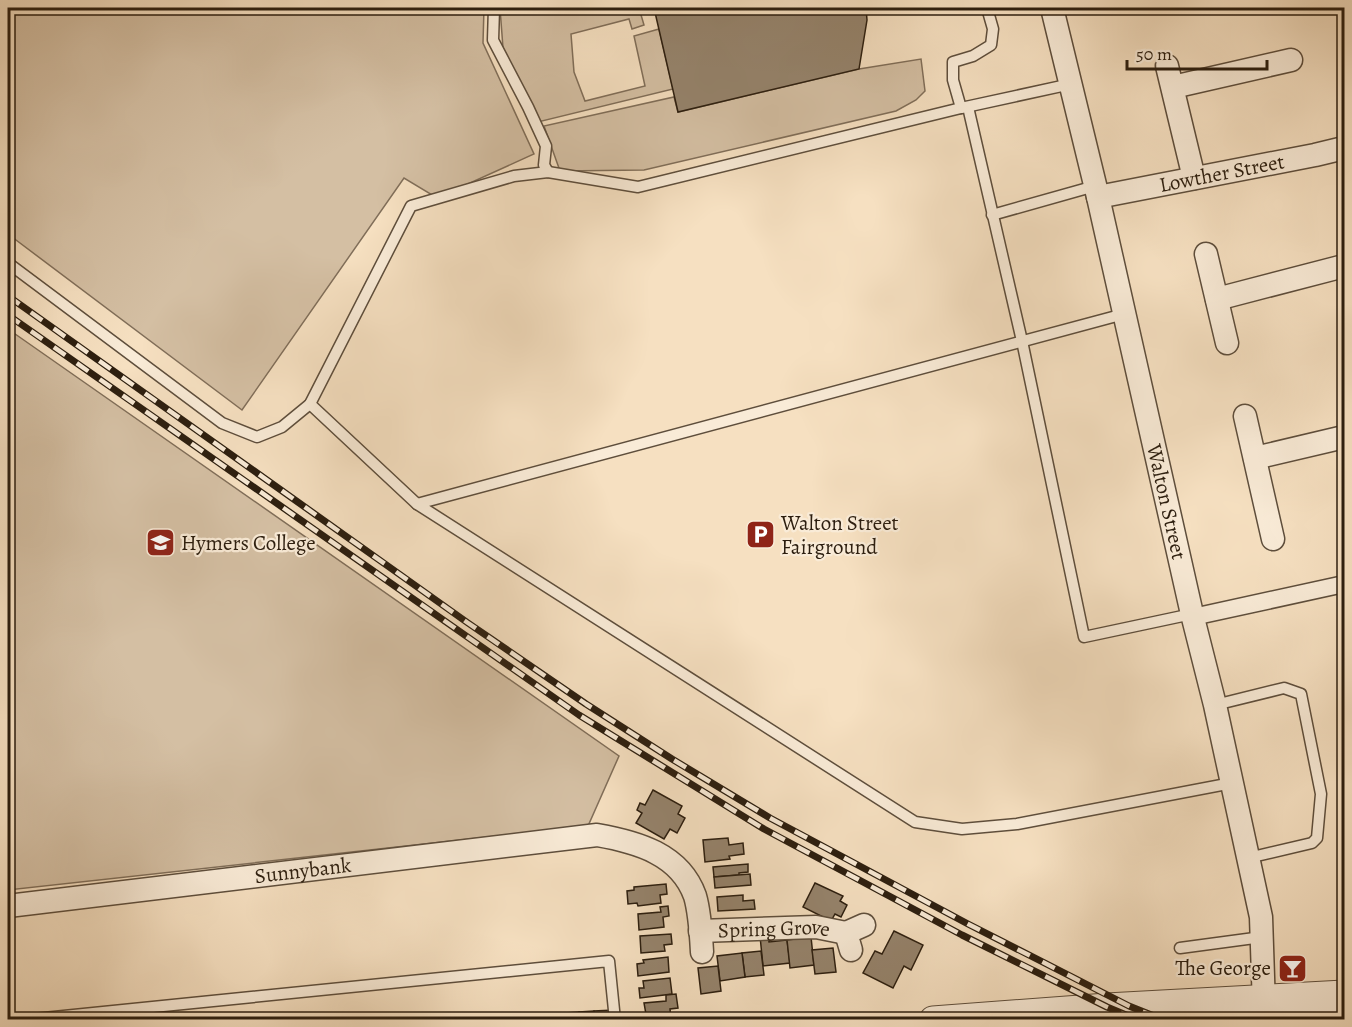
<svg xmlns="http://www.w3.org/2000/svg" width="1352" height="1027" font-family="Alegreya,serif">
<style>
.green{fill:#d4bfa3;stroke:#806e59;stroke-width:1.5}
.building{fill:#95836c;stroke:#2c1e0f;stroke-width:1.5}
.lines{fill:none;stroke-linecap:round;stroke-linejoin:round}
.service-casing{stroke:#5e4e3c;stroke-width:13}
.pedestrian-casing{stroke:#5e4e3c;stroke-width:19}
.minor-casing{stroke:#5e4e3c;stroke-width:25}
.tertiary-casing{stroke:#5e4e3c;stroke-width:29}
.service{stroke:#f9ebd7;stroke-width:10}
.pedestrian{stroke:#f9ebd7;stroke-width:16}
.minor{stroke:#f9ebd7;stroke-width:22}
.tertiary{stroke:#f9ebd7;stroke-width:27}
.rail-casing{stroke:#2c1e0f;stroke-width:7}
.rail{stroke:#f9ebd7;stroke-width:4.5;stroke-dasharray:14;stroke-linecap:butt}
.labels{text-anchor:middle;dominant-baseline:central;stroke-width:4.5;stroke-linejoin:round;paint-order:stroke}
.street-label{font-size:21px;fill:#2c1e0f;stroke:#f9ebd7}
.poi-label{font-size:21px;fill:#2c1e0f;stroke:#f9ebd7;text-anchor:start}
</style>
<rect width="100%" height="100%" fill="#f6e0c1"/>
<filter id="stains"><feTurbulence type="fractalNoise" baseFrequency=".00333" numOctaves="4"/><feColorMatrix values="0 0 0 0 .2 0 0 0 0 .09 0 0 0 0 .02 0 0 0 .5 -.17"/></filter>
<radialGradient id="worn" r=".72"><stop offset=".6" stop-color="#630" stop-opacity="0"/><stop offset="1" stop-color="#630" stop-opacity=".3"/></radialGradient>
<g class="green">
<path d="M8 8H484L483 43 534 154 437 198 404 178 242 410 8 234Z"/>
<path d="M500 8H639L644 25 632 29 629 19 571 34 574 72 585 101 645 86 634 36 659 29 673 89 538 122 503 48Z"/>
<path d="M921 59 925 91 916 100 896 111 644 170 560 171 544 126 674 97 678 112 859 69Z"/>
<path d="M8 329 619 756 588 826 8 890Z"/>
</g>
<g class="building">
<path d="M654 8H866L867 20 859 69 678 112Z"/>
<path d="M653 790 682 806 678 814 685 818 677 833 670 829 664 839 636 823 642 813 637 810 640 803 645 805Z"/>
<path d="M728 838 729 845 743 843 744 854 729 856 730 859 705 862 703 840Z"/>
<path d="M748 864V872L739 873V875L714 877 713 867Z"/>
<path d="M750 874 751 885 715 888 714 877Z"/>
<path d="M815 883 843 896 840 901 847 905 841 917 835 914 831 921 803 907Z"/>
<path d="M666 884 667 894 660 895 661 903 638 906 637 903 628 904 627 891 634 890V887Z"/>
<path d="M743 895V901L754 900 755 909 718 911 717 897Z"/>
<path d="M668 906 669 916 663 917 664 927 639 930 638 914 661 912 660 907Z"/>
<path d="M894 931 923 945 911 970 904 966 893 988 863 973 875 951 882 954Z"/>
<path d="M671 934 672 944 664 945 665 951 641 953 640 936Z"/>
<path d="M768 935 769 942 787 940 790 963 763 966 760 936Z"/>
<path d="M811 937 814 965 790 968 787 940Z"/>
<path d="M833 948 836 972 815 974 812 950Z"/>
<path d="M761 951 764 975 745 977 742 953Z"/>
<path d="M742 953 745 977 720 981 717 956Z"/>
<path d="M668 957 669 972 638 976 637 964 644 963 643 960Z"/>
<path d="M718 966 721 991 701 994 698 968Z"/>
<path d="M670 978 672 994 640 998 639 988H644L643 981Z"/>
<path d="M676 994 678 1008 670 1009 671 1019 647 1020 644 1003 666 1001V995Z"/>
<path d="M614 1010 615 1020H595L594 1011Z"/>
<path d="M594 1011 595 1020H579V1012Z"/>
<path d="M579 1012V1020H565V1013Z"/>
<path d="M565 1013V1020H549V1014Z"/>
<path d="M549 1014V1020H534V1015Z"/>
<path d="M534 1015V1020H518V1016Z"/>
</g>
<g class="lines">
<defs>
<g id="service">
<path d="M494 8 493 40 528 107 546 146 544 165 548 172"/>
<path d="M968 107 1022 341 1084 637 1192 614"/>
<path d="M961 108 953 80V62L973 56 991 45 993 29 987 8"/>
<path d="M992 215 1095 186"/>
<path d="M8 263 222 423 257 437 282 427 310 404 411 206 514 176 548 172 638 187 961 108 1071 84"/>
<path d="M310 404 417 504 915 822 962 829 1017 824 1232 783"/>
<path d="M417 504 1124 314"/>
<path d="M1215 705 1284 688 1301 694 1321 794 1317 838 1312 843 1248 858"/>
<path d="M1180 948 1262 937"/>
<path d="M24 1020 609 961 615 1020"/>
</g>
<path id="pedestrian" d="M1193 617 1344 584"/>
<g id="minor">
<path id="s1" d="M1052 8 1098 197 1192 614 1215 705 1261 917 1264 1007 1269 1012 1276 1014 1344 1016"/>
<path d="M1167 66 1194 178"/>
<path d="M1173 87 1291 60"/>
<path id="s2" d="M1098 197 1315 155 1344 148"/>
<path d="M1206 254 1227 343"/>
<path d="M1217 299 1344 266"/>
<path d="M1245 416 1273 539"/>
<path d="M1255 458 1344 437"/>
<path id="s3" d="M8 906 597 835C637 842 680 854 695 896 700 913 701 934 702 952"/>
<path id="s4" d="M700 931 816 927 846 933"/>
<path d="M851 950 846 933 864 925"/>
</g>
<path id="tertiary" d="M933 1020 1107 1007 1344 994"/>
</defs>
<use href="#service" class="service-casing"/>
<use href="#pedestrian" class="pedestrian-casing"/>
<use href="#minor" class="minor-casing"/>
<use href="#tertiary" class="tertiary-casing"/>
<use href="#service" class="service"/>
<use href="#pedestrian" class="pedestrian"/>
<use href="#minor" class="minor"/>
<use href="#tertiary" class="tertiary"/>
<defs>
<g id="rail">
<path d="M8 296 468 623 586 704 672 759 770 818 968 924 1129 1006 1164 1020"/>
<path d="M8 315 579 715 764 829 962 935 1107 1007 1138 1020"/>
</g>
</defs>
<use href="#rail" class="rail-casing"/>
<use href="#rail" class="rail"/>
</g>
<defs>
<symbol id="parking-square" viewBox="-11 -11 22 22"><rect x="-9" y="-9" width="18" height="18" rx="4" fill="#8f2418" stroke="#f9ebd7"/><path d="M-3.5-5.5H1a3.5 3.5 0 0 1 0 7H-1V5.5H-3.5ZM-1-3.4V-.6H.8a1.4 1.4 0 0 0 0-2.8Z" fill="#fff"/></symbol>
<symbol id="school-square" viewBox="-11 -11 22 22"><rect x="-9" y="-9" width="18" height="18" rx="4" fill="#8f2418" stroke="#f9ebd7"/><path d="M0-5L7-2L0 1L-7-2ZM-4 1L0 2.5L4 1V4Q0 6-4 4Z" fill="#fff"/></symbol>
<symbol id="bar-square" viewBox="-11 -11 22 22"><rect x="-9" y="-9" width="18" height="18" rx="4" fill="#8f2418" stroke="#f9ebd7"/><path d="M-6-5H6L.8 .8V4.5H3.5V6h-7V4.5H-.8V.8Z" fill="#fff"/></symbol>
</defs>
<g fill-rule="evenodd">
<use href="#parking-square" x="744" y="518" width="33" height="33"/>
<use href="#school-square" x="144" y="526" width="33" height="33"/>
<use href="#bar-square" x="1276" y="952" width="33" height="33"/>
</g>
<g class="labels">
<g class="street-label">
<text stroke="none"><textPath href="#s2" startOffset="126">Lowther Street</textPath></text>
<text stroke="none"><textPath href="#s1" startOffset="507">Walton Street</textPath></text>
<text stroke="none"><textPath href="#s3" startOffset="297">Sunnybank</textPath></text>
<text stroke="none"><textPath href="#s4" startOffset="74">Spring Grove</textPath></text>
</g>
<g class="poi-label">
<text x="781" y="523">Walton Street<tspan x="781" dy="24">Fairground</tspan></text>
<text x="181" y="543">Hymers College</text>
<text x="1271" y="968" text-anchor="end">The George</text>
</g>
</g>
<rect width="1352" height="1027" fill="none" stroke="#f6e0c1" stroke-width="30"/>
<rect x="9" y="9" width="1334" height="1009" fill="none" stroke="#2c1e0f" stroke-width="3"/>
<rect x="15" y="15" width="1322" height="997" fill="none" stroke="#2c1e0f" stroke-width="1.5"/>
<path d="M1127 60v9h140v-9" fill="none" stroke="#2c1e0f" stroke-width="3"/>
<text x="1136" y="60" font-size="18" fill="#2c1e0f" stroke="#f9ebd7" stroke-width="4.5" paint-order="stroke">50 m</text>
<rect width="100%" height="100%" filter="url(#stains)"/>
<rect width="100%" height="100%" fill="url(#worn)"/>
</svg>
